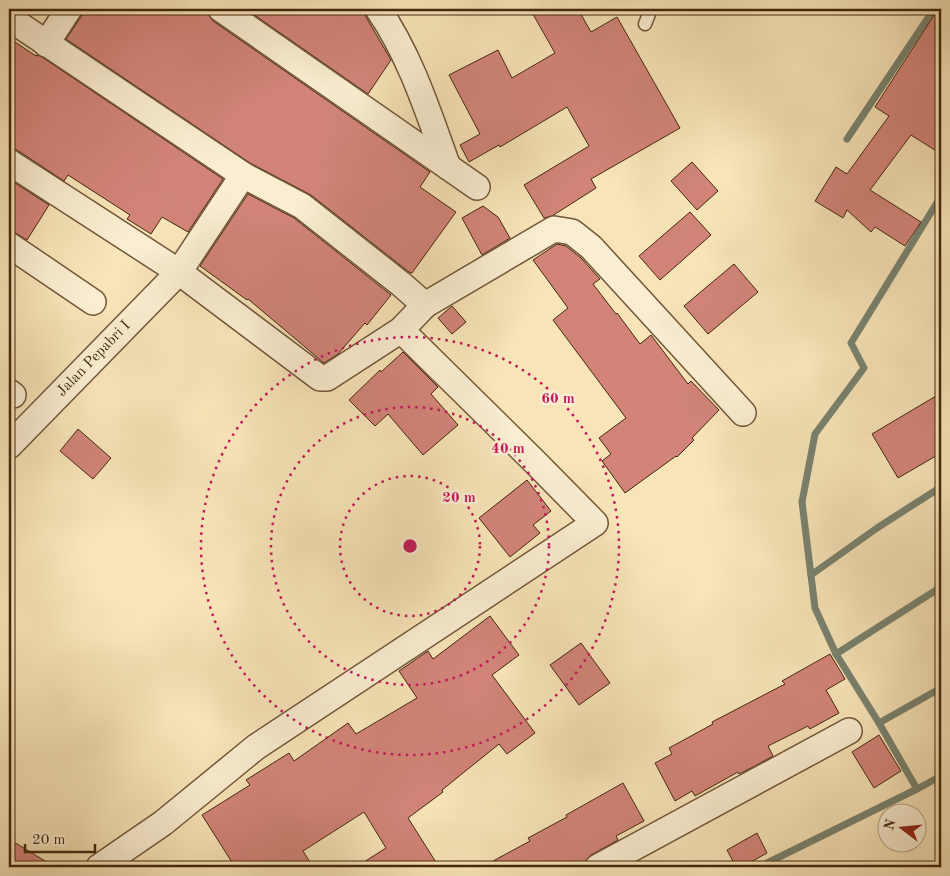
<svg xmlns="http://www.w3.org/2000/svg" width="950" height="876" font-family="'Old Standard TT',serif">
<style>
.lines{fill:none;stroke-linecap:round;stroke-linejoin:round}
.stream{stroke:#79826f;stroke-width:7}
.building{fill:#d28479;stroke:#44270d}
.lane-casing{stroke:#715638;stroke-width:15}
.street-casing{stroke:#715638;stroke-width:28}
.lane{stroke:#faedd1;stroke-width:12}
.street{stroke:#faedd1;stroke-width:25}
.ring{fill:none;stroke:#c2185b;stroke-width:2.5;stroke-dasharray:2.5 5}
.labels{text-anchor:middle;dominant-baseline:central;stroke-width:5;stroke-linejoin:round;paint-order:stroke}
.street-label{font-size:15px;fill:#44270d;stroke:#faedd1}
.centre{fill:#c2185b;stroke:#faedd1;stroke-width:2.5}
.ring-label{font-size:15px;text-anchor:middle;font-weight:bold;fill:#c2185b;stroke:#faedd1;stroke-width:5;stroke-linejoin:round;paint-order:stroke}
</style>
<rect width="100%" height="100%" fill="#f7e4b8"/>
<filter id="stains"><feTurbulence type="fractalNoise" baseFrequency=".004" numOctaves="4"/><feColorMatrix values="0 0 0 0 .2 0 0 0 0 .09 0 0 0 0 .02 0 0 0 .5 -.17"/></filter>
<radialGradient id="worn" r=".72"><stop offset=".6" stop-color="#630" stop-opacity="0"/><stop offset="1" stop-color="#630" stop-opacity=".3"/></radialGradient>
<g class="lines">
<g class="stream">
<path d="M847 139 934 9"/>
<path d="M941 196 851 343 864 368 815 434 802 502 815 608 836 654 879 723 917 789 941 776"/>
<path d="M811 575 877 528 941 487"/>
<path d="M836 654 941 587"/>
<path d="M879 723 941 688"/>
<path d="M759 867 917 789"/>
</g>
</g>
<g class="building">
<path d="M84 9H204L213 21 430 172 420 187 456 212 412 273 409 272 311 195 250 163 66 39 81 17Z"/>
<path d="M257 9H364L366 17 391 60 368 94 253 14Z"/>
<path d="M530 9H578L591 32 617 17 680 128 591 179 596 188 552 216 544 218 524 185 589 146 567 107 500 147 499 145 469 162 460 145 480 134 449 75 498 50 512 78 555 53Z"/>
<path d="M938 9H941V154L911 135 870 190 921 222 905 246 875 227 871 232 847 210 843 218 815 201 836 167 847 174 889 116 875 107Z"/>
<path d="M9 38 36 56 37 55 42 57 223 179 188 232 162 217 151 234 127 219 130 215 68 175 64 181 17 150 9 148Z"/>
<path d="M692 162 718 191 697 210 671 181Z"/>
<path d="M9 179 49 205 27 240 9 229Z"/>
<path d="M248 194 294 218 391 295 367 325 365 323 338 354 324 363 248 299 247 300 200 266Z"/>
<path d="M483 206 498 217 510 238 482 255 462 218Z"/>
<path d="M690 212 711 235 660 280 639 256Z"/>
<path d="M557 244 566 246 581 258 600 279 593 284 616 314 617 313 640 344 651 335 688 384 691 381 719 410 692 438 694 440 677 457 676 456 625 493 602 461 611 454 599 438 626 418 553 320 568 308 533 260Z"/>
<path d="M734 264 758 292 708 334 684 306Z"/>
<path d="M452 306 466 322 452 334 438 318Z"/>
<path d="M403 352 438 387 431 394 458 425 423 455 388 414 375 426 349 400 380 370 381 372Z"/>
<path d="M941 393V453L898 478 872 434Z"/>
<path d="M78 429 111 458 93 479 60 451Z"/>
<path d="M527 480 551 511 533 525 540 533 510 557 479 518Z"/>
<path d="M490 616 519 655 492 675 535 733 507 754 499 744 442 790 443 792 408 818 439 867H356L386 848 364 812 303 851 313 867H235L202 815 250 785 246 780 289 753 294 761 348 723 356 734 417 698 399 671 428 651 433 659Z"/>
<path d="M581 643 610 683 579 705 550 665Z"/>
<path d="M830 654 845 679 826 690 839 713 810 729 808 726 768 746 773 756 753 767 739 774 738 772 695 796 692 791 675 801 655 763 672 754 669 748 713 724 712 722 785 684 782 681Z"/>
<path d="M879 735 901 771 874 788 852 752Z"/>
<path d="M623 783 644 821 616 836 618 840 591 855 586 860 584 867H482L530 841 528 838 567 817 566 815Z"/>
<path d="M757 833 767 853 742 867H736L727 850Z"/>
<path d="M9 839 55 867H9Z"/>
</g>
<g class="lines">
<defs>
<path id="lane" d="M645 24 651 9"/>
<g id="street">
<path d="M221 9 477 187"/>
<path d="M378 9C411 57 428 112 448 167"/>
<path d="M9 18 243 175 302 206 401 284 425 305"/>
<path d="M46 44 69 9"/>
<path d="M9 162 179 272 320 378H327L401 330 425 305 554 229 572 232 591 247 743 413"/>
<path d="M9 245 93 302"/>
<path d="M9 392 13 395"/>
<path d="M9 446 179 272 243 175"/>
<path d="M99 867 163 823 256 747 595 523 536 463 401 330"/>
<path d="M598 867 849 731"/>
</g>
</defs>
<use href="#lane" class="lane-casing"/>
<use href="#street" class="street-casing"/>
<use href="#lane" class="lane"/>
<use href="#street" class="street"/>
</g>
<g class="ring">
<circle cx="410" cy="546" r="70"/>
<circle cx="410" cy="546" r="139"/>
<circle cx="410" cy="546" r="209"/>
</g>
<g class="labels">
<g class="street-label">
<text transform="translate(94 359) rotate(-46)">Jalan Pepabri I</text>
</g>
</g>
<circle cx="410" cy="546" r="8" class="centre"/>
<g class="ring-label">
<text x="558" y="403">60 m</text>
<text x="508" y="453">40 m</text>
<text x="459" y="502">20 m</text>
</g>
<rect width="950" height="876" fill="none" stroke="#f7e4b8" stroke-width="30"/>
<rect x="10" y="10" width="930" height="856" fill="none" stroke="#44270d" stroke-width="2.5"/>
<rect x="15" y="15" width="920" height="846" fill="none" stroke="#44270d"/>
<g transform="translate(902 828) rotate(286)"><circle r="24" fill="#faedd1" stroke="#b19e83"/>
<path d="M0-4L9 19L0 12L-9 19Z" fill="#8f2418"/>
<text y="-8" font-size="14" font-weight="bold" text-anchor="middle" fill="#44270d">N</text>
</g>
<path d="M25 844v8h70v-8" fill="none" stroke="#44270d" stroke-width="2.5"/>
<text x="32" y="844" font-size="15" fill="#44270d" stroke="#faedd1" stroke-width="4" paint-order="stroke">20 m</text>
<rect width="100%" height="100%" filter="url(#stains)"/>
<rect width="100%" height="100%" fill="url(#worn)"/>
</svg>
